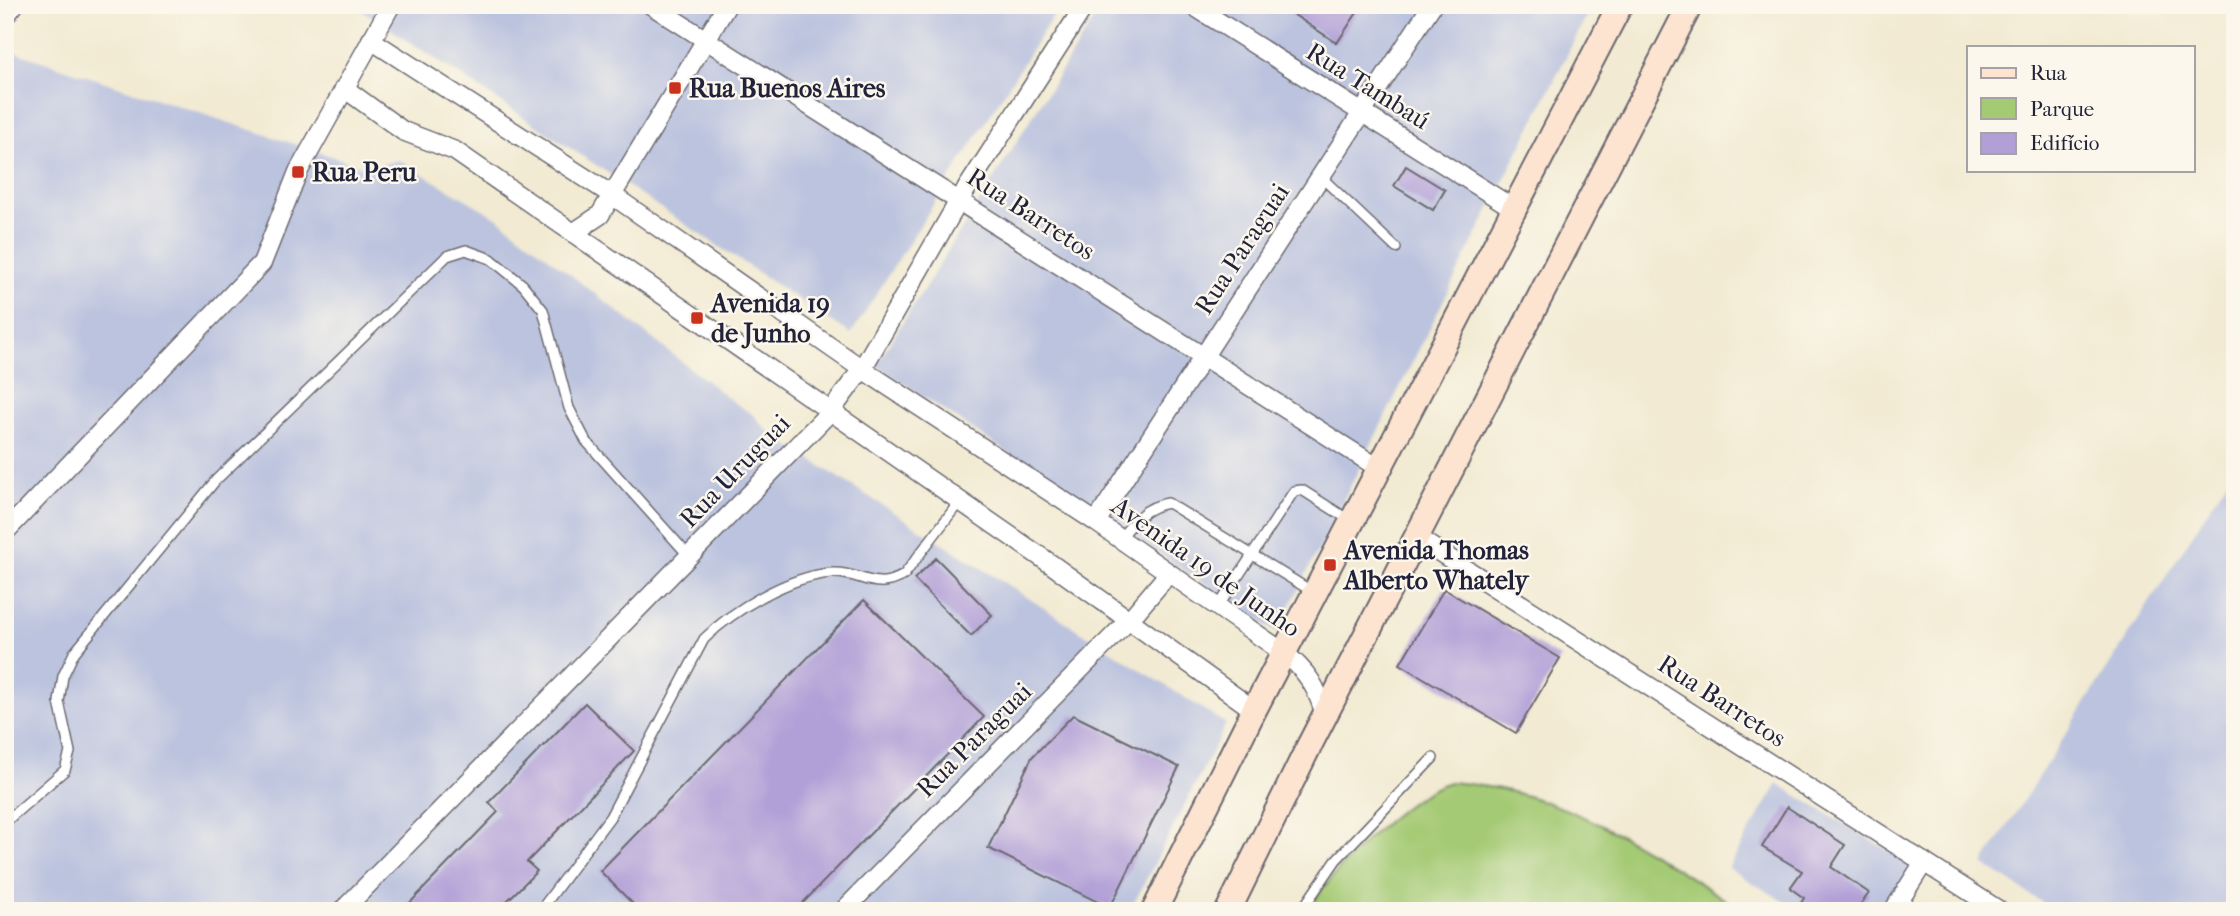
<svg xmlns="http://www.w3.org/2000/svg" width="2240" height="916" font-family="'IM FELL French Canon',serif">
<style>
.industrial{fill:#bbc3de}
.green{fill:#a5ca74;stroke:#647658;stroke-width:2}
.building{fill:#b19fd7}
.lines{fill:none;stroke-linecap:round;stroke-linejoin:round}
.lane-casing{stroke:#6b6870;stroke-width:12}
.street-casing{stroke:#6b6870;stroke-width:21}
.secondary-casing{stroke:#6b6870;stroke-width:28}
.lane{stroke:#fff;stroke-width:9}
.street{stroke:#fff;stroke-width:18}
.secondary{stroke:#fde4d0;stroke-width:24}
.poi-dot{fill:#c8321e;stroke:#fbf7ec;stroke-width:2.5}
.labels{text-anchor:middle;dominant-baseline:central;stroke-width:5;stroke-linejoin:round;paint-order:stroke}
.street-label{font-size:26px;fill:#22223b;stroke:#fbf7ec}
.poi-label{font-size:26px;font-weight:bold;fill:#22223b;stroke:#fbf7ec;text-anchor:start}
</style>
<rect width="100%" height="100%" fill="#fbf7ec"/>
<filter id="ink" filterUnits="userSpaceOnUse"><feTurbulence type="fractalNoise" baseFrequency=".0143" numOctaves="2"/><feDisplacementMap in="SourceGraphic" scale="14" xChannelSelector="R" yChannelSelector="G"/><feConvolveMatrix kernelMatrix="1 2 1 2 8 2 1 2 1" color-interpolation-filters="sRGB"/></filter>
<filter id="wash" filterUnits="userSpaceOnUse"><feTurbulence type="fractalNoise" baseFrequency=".00686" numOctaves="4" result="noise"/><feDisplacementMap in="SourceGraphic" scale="28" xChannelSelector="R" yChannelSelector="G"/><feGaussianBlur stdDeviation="1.57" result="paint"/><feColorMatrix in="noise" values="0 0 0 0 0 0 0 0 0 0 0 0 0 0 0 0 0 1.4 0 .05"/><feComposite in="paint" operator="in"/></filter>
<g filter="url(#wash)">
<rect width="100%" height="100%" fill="#f2ead2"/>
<g class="industrial">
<path d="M354 5H1060L851 334Z"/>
<path d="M1103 5H1592L1277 632 876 365Z"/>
<path d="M5 49 367 168 398 160 498 218 732 401 752 414 772 435 1226 724 1130 911H5Z"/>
<path d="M2235 468V911H2055L1983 864Z"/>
<path d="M1778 784 1916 867 1886 911H1800L1728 868Z"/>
</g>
<path class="green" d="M1450 782C1566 790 1648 851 1743 911H1308C1329 872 1407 794 1450 782Z"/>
<g id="blocks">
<g class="building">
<path d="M1279 5H1362L1337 43Z"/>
<path d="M1406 166 1445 190 1433 210 1394 186Z"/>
<path d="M936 558 992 615 971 636 914 579Z"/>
<path d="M1444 589 1560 658 1516 733 1400 664Z"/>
<path d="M864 600 984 717 795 911H640L600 871Z"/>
<path d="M585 703 634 751 527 862 537 871 497 911H402L498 812 489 802Z"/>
<path d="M1073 715 1179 767 1110 908 988 848 1032 757Z"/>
<path d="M1787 807 1845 845 1831 867 1869 893 1856 911H1796L1804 898 1790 888 1802 871 1762 847Z"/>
</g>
</g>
</g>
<g filter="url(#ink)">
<use href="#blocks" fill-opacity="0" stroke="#6b6870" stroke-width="2"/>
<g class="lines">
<defs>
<g id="lane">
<path d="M1320 176 1396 248"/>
<path d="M1120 539C1134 521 1144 507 1168 503L1313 592"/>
<path d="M1218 607 1294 491 1302 490 1351 521"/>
<path d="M5 822 65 770 70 752 59 702 63 676 74 653 216 480 447 256 466 250 491 259 523 285 543 310 569 408 586 441 689 556"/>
<path d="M540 911 610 817 704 639C733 610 789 576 832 573 860 571 874 593 904 575L960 501"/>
<path d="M1301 911 1336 860 1433 758"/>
</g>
<g id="street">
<path d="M651 5 1380 469"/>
<path d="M1192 5 1516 210"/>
<path d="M5 16 14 5"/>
<path d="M371 40 612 195 862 369 1096 522 1284 653C1307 671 1317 687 1325 715"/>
<path d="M344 88 403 131 455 151 1051 564 1254 710"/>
<path d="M573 233 600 215 727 5"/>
<path d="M1096 522 1432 5"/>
<path d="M5 532 262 263 298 172 391 5"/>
<path d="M1416 537 2000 911"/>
<path d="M342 911 831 411 862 369 960 199 1085 5"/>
<path d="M843 911 1130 619 1169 573"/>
<path d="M1893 911 1924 862"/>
</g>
<g id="secondary">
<path d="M1154 911 1254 710 1620 5"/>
<path d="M1228 911 1308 748 1690 5"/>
</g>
</defs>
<use href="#lane" class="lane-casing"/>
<use href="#street" class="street-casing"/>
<use href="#secondary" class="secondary-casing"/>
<use href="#lane" class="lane"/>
<use href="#street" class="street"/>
<use href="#secondary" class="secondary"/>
</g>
</g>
<g class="poi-dot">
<rect x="668" y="81" width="14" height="14" rx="3.5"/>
<rect x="291" y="165" width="14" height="14" rx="3.5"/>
<rect x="690" y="311" width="14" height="14" rx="3.5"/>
<rect x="1323" y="558" width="14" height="14" rx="3.5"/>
</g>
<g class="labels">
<g class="street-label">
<text transform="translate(1368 86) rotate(32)">Rua Tambaú</text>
<text transform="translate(1031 214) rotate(33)">Rua Barretos</text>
<text transform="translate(1242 249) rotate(-57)">Rua Paraguai</text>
<text transform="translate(735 471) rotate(-46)">Rua Uruguai</text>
<text transform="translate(1206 567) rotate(35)">Avenida 19 de Junho</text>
<text transform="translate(1722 701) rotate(33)">Rua Barretos</text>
<text transform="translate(974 740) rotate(-45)">Rua Paraguai</text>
</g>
<g class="poi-label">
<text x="689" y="88">Rua Buenos Aires</text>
<text x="312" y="172">Rua Peru</text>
<text x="711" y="303">Avenida 19<tspan x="711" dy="30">de Junho</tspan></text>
<text x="1344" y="550">Avenida Thomas<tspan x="1344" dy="30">Alberto Whately</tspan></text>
</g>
</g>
<rect width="2240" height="916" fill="none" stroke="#fbf7ec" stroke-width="28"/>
<rect x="1967" y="46" width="228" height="126" fill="#fbf7ec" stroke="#a4a2a5" stroke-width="2"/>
<rect x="1981" y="68" width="35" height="10" fill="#fde4d0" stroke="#a4a2a5" stroke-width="2"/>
<text x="2030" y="80" font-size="21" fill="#22223b">Rua</text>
<rect x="1981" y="98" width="35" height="21" fill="#a5ca74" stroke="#a4a2a5" stroke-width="2"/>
<text x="2030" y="116" font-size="21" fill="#22223b">Parque</text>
<rect x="1981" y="133" width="35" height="21" fill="#b19fd7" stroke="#a4a2a5" stroke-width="2"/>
<text x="2030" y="150" font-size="21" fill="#22223b">Edifício</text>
</svg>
